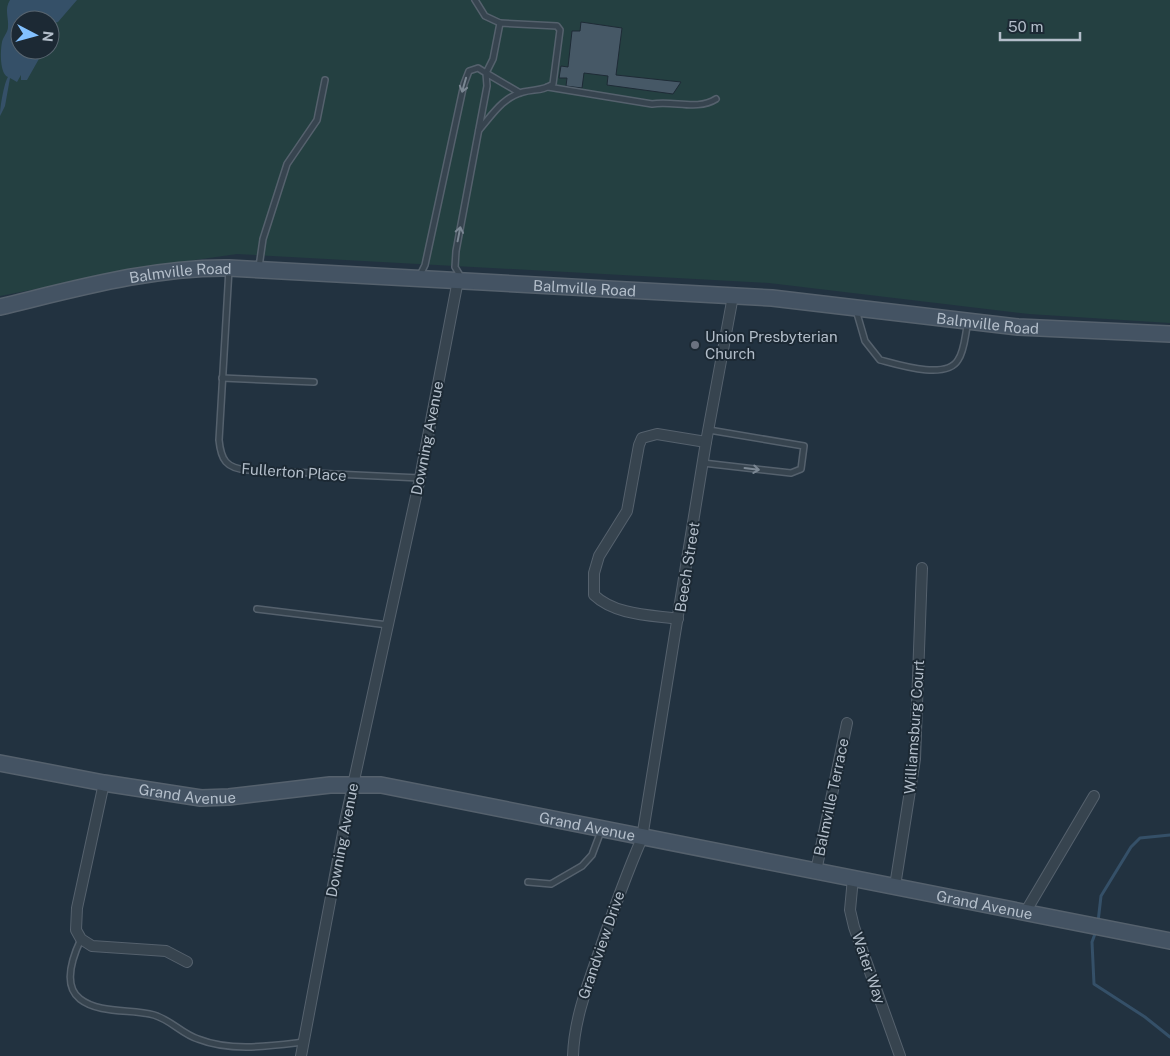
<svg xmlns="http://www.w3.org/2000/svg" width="1170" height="1056" font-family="'Public Sans',sans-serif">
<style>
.green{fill:#244041;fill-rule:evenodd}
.water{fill:#355068}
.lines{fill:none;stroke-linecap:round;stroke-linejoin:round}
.stream{stroke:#355068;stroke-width:3}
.building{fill:#465866;stroke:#1e2b36}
.lane-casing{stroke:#55616d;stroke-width:8}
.street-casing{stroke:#55616d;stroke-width:12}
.secondary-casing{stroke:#55616d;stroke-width:18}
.lane{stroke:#37444f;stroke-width:5}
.street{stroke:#37444f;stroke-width:10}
.secondary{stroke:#445363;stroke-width:15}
.oneway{stroke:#7b8793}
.worship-dot{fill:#6b7280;stroke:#1c2934;stroke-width:2}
.labels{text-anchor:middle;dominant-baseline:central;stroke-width:4;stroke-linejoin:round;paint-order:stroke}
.street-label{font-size:15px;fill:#b3beca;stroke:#1c2934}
.poi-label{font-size:15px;fill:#b3beca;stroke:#1c2934;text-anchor:start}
</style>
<rect width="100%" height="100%" fill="#223240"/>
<path class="green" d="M0 0H1170V323L1029 314 769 283 237 254 167 264 0 296ZM20 20H50V50H20Z"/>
<path class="water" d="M10 0H77L58 22 54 23 50 32V20H20V50H44L27 80H21V75L17 82 10 78 5 106 0 116C0 107 4 83 8 77 0 74 0 52 2 42 3 37 8 32 8 27 9 18 4 9 10 0Z"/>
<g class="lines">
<g class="stream">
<path d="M1098 922 1101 896 1131 847 1140 838 1170 835"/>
<path d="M1096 931 1092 942 1094 984 1145 1017 1170 1037"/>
</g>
</g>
<path class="building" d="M581 22 622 28 616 75 681 82 673 94 607 85 608 76 584 73 582 88 566 86 567 78H559L561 66 568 67 572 31H580Z"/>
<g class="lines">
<defs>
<g id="lane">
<path d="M475 0 485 16 500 23"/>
<path d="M548 87 652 104C673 100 697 111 716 99"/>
<path d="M479 130C492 115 503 97 523 92 535 89 543 91 553 84L560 30 557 26 500 23 493 59 486 73 520 93"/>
<path d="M259 267 263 239 287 164 317 120 325 80"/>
<path d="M229 269 219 440C221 460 226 468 247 470L420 478"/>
<path d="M420 275 425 265 464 84 469 71 478 68 486 73 487 86 456 251 455 267 461 277"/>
<path d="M856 310 865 341 880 360C899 365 946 380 958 360 965 350 965 334 968 322"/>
<path d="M222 378 314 382"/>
<path d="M703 463 791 473 801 469 804 446 709 430"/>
<path d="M257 609 388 625"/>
<path d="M528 882 551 884 582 866 592 855 601 831"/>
<path d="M81 939C73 956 62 985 80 999 99 1014 132 1009 154 1015 171 1020 182 1034 198 1039 231 1052 270 1046 304 1042"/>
</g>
<g id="street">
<path d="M678 619C650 615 615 615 594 595V573L599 556 627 511 639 445 642 438 657 434 706 442"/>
<path d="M104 783 77 908 76 930 81 939 92 946 166 951 187 962"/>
<path d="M816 871 847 723"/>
<path d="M853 878 850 910 854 927 900 1056"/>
<path d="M895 886 915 759 922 568"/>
<path d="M1026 911 1094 796"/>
<path d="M301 1056 346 817 420 478 458 280"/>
<path d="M573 1056C574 1020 587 987 599 952 612 914 626 875 642 838L706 442 733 296"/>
</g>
<g id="secondary">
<path id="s1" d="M0 307C75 289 152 267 229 268L772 298 1018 327 1170 334"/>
<path id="s2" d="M0 763 104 783 201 798 229 797 330 785H381L1170 941"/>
</g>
</defs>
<use href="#lane" class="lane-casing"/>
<use href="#street" class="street-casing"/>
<use href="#secondary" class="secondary-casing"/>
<use href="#lane" class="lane"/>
<use href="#street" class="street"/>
<use href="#secondary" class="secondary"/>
</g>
<defs><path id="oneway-shaft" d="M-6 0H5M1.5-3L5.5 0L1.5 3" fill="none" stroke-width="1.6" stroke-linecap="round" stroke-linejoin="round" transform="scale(1.25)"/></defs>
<g class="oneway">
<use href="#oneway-shaft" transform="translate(464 85) rotate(106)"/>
<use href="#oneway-shaft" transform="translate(459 234) rotate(-79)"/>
<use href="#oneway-shaft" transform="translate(752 469) rotate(7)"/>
</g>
<circle class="worship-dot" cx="695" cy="345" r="5"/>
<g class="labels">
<g class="street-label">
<text stroke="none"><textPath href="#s1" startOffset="184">Balmville Road</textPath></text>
<text stroke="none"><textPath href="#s1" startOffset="589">Balmville Road</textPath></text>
<text stroke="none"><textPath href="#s1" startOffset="994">Balmville Road</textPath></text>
<text transform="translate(427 438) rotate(-79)">Downing Avenue</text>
<text transform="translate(294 472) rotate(4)">Fullerton Place</text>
<text transform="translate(687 567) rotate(-81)">Beech Street</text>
<text transform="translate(914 727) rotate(-86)">Williamsburg Court</text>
<text stroke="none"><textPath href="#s2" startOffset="190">Grand Avenue</textPath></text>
<text transform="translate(831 797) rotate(-78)">Balmville Terrace</text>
<text stroke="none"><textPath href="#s2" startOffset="595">Grand Avenue</textPath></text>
<text transform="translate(342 840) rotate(-79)">Downing Avenue</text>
<text stroke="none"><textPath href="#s2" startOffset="1000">Grand Avenue</textPath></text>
<text transform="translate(601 945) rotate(-71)">Grandview Drive</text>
<text transform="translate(869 968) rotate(71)">Water Way</text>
</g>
<g class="poi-label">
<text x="705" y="336">Union Presbyterian<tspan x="705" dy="17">Church</tspan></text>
</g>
</g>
<g transform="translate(35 35) rotate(96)"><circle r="24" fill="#1c2934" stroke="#586570"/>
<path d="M0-4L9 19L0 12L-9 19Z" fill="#83c1ff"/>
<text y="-8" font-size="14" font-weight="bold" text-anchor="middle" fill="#b3beca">N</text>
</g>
<path d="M1000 32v8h80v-8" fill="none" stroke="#b3beca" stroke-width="2.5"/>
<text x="1008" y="32" font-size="15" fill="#b3beca" stroke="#1c2934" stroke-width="4" paint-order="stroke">50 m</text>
</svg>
